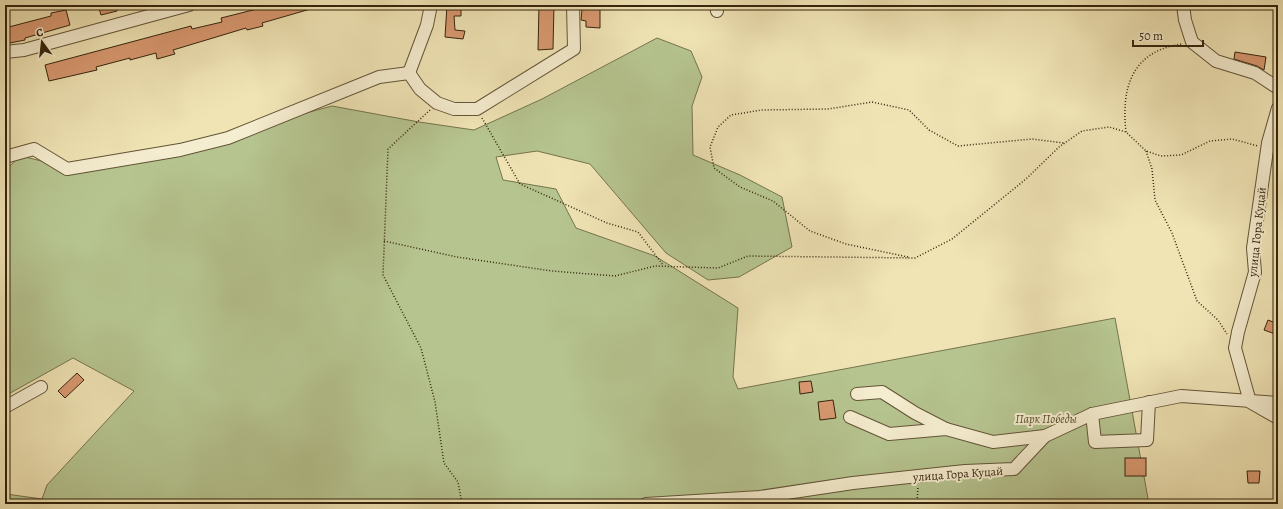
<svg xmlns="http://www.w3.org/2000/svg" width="1283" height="509" font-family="Alegreya,serif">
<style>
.green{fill:#b6c590;stroke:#75744e}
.building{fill:#d99971;stroke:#34240d}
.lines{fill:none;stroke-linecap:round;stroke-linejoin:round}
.minor-casing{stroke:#635437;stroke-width:14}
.path{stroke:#34240d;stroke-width:1.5;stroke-dasharray:1 2;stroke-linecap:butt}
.minor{stroke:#f5edcf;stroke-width:12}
.labels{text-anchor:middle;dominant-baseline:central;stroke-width:4;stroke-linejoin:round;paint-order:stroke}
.street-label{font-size:12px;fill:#34240d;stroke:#f5edcf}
.park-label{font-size:12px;font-style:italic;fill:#544c2e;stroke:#f5edcf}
</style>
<rect width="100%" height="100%" fill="#f0e4b5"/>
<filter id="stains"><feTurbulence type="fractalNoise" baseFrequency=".005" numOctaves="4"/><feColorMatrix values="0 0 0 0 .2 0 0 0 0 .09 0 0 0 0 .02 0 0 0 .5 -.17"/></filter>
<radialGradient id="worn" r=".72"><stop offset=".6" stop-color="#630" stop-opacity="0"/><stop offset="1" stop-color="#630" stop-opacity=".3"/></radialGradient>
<path class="green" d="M657 38 691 51 702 77 692 106 693 155 740 175 782 197 792 247 739 277 708 280 666 253 590 164 537 151 496 157 503 180 556 189 576 228 655 256 738 308 733 377 738 389 1115 318 1149 504H5L6 494 42 499 47 485 134 391 73 358 5 396V170L21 156 87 172 332 106 419 122 474 130 542 99Z"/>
<g class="building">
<path d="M98 5H116L117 11 101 15Z"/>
<path d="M273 5H314V8L262 23 263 26 247 30 246 28 173 50 175 54 157 59 156 53 130 60V58L96 67 97 70 49 81 45 65 191 26 192 29 222 22 221 18Z"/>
<path d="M447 5H461V16H454L455 30 465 31 463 39 445 37Z"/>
<path d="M539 5H554L553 49 538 50Z"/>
<path d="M584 5H598V9H600V28L586 27V21L581 20 582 9H584Z"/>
<path d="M66 10 70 25 25 38V40L5 44V28L51 16V13Z"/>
<path d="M1235 52 1266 57 1264 70 1257 66 1234 59Z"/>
<path d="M1268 320 1278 324V335L1264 330Z"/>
<path d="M77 373 84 380 65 398 58 391Z"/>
<path d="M811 381 813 392 800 394 799 382Z"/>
<path d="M833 400 836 418 820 420 818 402Z"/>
<rect x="1125" y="458" width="21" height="18"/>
<path d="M1247 471H1260L1259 483H1248Z"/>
</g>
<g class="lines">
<defs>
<g id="minor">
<path d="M716 5 717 11"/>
<path d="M1183 5 1185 20 1192 42 1216 61 1255 73 1278 88"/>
<path d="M5 52 24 50 189 5"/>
<path d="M409 73 420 89 437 103 454 109H477L574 49 573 5"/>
<path d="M409 73 427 25 431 5"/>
<path d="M1278 108 1268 143 1253 248 1255 272 1238 332 1235 348 1250 402 1278 418"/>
<path d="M5 157 34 149 67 169 180 150 228 138 379 77 409 73"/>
<path d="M857 394 882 392 915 413 946 429"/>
<path d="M5 407 41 387"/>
<path d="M1092 414 1095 442 1147 440 1149 402"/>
<path d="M850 417 889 434 946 429 993 442 1045 436"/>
<path d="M646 504 760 497 853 483 965 471 1014 469 1045 436 1092 414 1181 396 1278 403"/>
</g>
</defs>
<use href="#minor" class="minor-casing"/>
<g class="path">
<path d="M430 110 388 149 383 275 421 348 435 402 444 463 458 482 462 504"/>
<path d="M482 118 520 184 607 223 638 232 663 265"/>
<path d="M1126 132C1121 87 1132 51 1182 44"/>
<path d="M1146 151 1152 169 1155 200 1172 233 1197 301 1218 320 1227 334"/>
<path d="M384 241 457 257 552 271 615 276 655 266 718 268 748 256 915 258 952 239 1026 179 1059 147 1082 131 1109 127 1126 132 1146 151 1161 156 1181 155 1210 141 1232 139 1258 146"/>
<path d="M908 257 846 244 810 231 773 201 740 187 714 168 710 147 718 127 731 115 762 110 828 109 872 102 909 110 929 130 958 146 1032 139 1064 143"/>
<path d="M917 504 918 486"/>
</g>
<use href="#minor" class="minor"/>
</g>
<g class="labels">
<g class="street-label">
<text transform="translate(1257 232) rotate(-84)">улица Гора Куцай</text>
<text transform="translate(958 474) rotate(-4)">улица Гора Куцай</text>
</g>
<g class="park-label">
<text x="1046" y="419">Парк Победы</text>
</g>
</g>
<rect width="1283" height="509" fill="none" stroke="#f0e4b5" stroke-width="20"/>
<rect x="6" y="6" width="1271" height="497" fill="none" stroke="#34240d" stroke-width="2"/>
<rect x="10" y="10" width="1263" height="489" fill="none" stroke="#34240d"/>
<g transform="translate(42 42) rotate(345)" stroke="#f5edcf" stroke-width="3" paint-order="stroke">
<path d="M0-3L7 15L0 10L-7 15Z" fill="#34240d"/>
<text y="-6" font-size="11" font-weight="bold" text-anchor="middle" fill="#34240d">С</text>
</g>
<path d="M1133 40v6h70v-6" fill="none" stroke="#34240d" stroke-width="2"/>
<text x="1139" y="40" font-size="12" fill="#34240d" stroke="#f5edcf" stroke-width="3" paint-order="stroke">50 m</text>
<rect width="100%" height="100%" filter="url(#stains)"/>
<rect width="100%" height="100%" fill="url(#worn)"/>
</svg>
